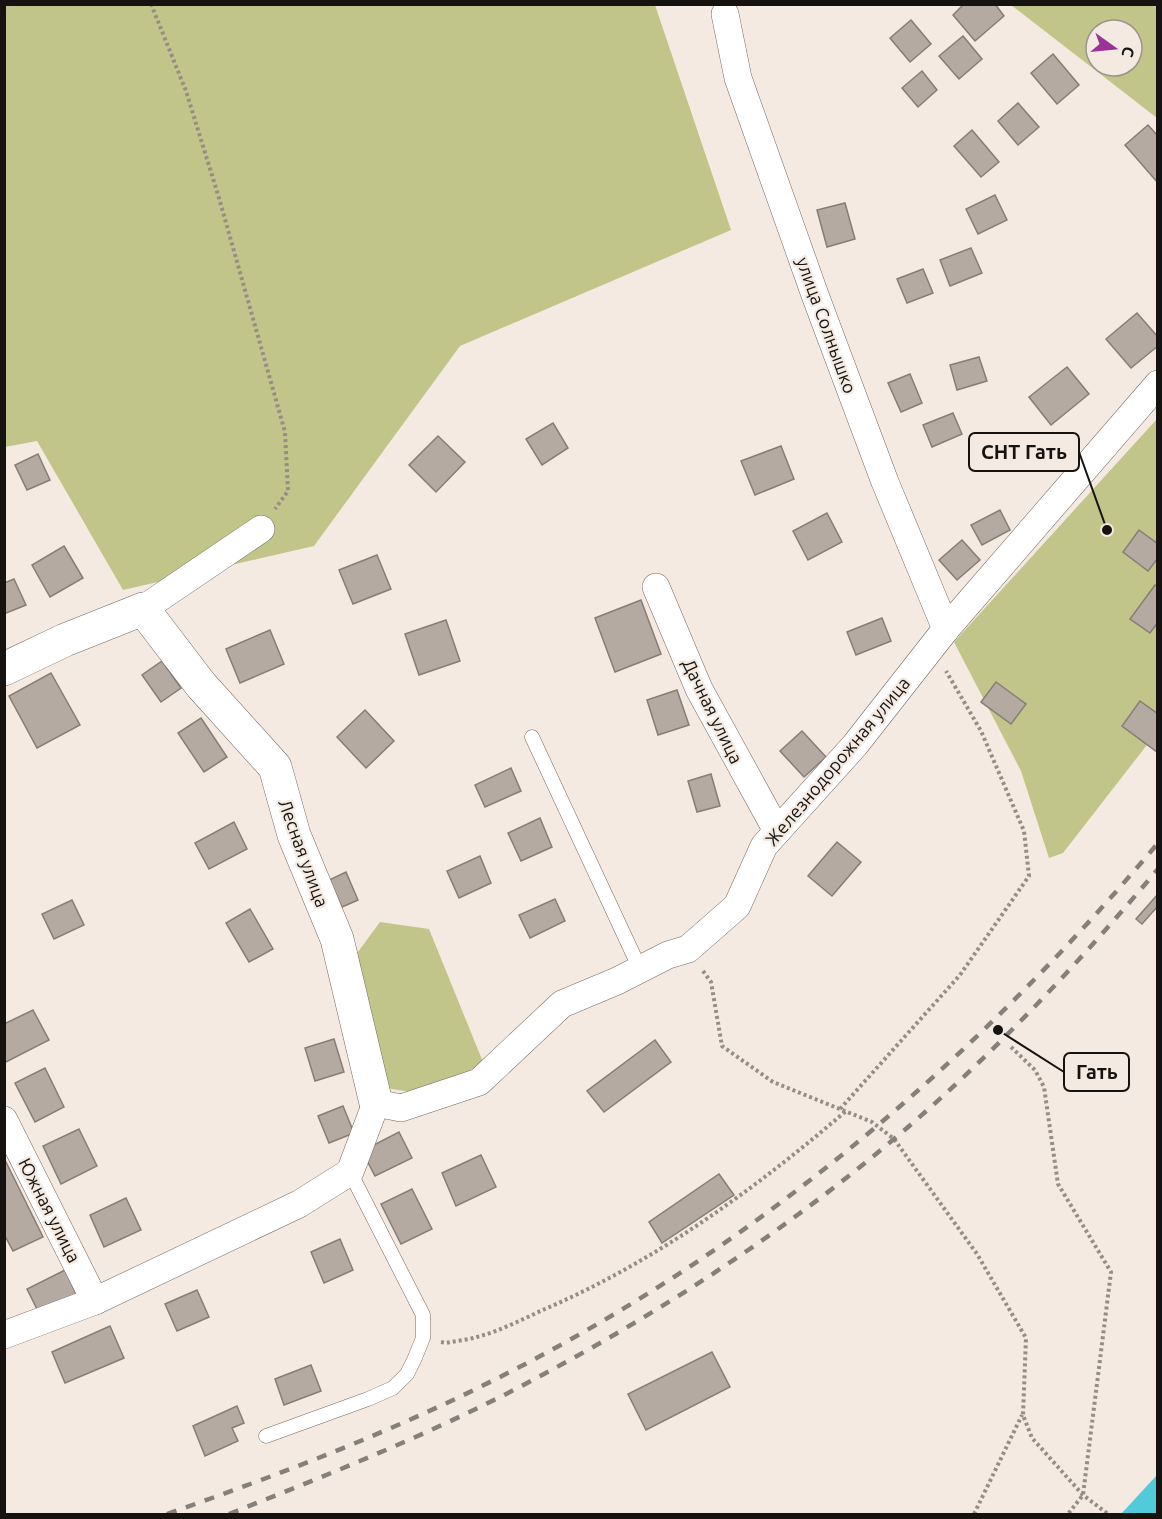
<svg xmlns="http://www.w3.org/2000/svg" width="1162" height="1519" font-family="Ubuntu,sans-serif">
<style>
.green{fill:#c1c589;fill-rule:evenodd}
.water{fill:#51cada}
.building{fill:#b4aaa2;stroke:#867d75;stroke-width:1.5}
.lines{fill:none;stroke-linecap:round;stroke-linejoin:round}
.service-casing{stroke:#736a62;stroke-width:15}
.minor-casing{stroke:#736a62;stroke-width:28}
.tertiary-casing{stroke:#736a62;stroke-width:34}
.path{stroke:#958e87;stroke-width:4;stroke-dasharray:3 3;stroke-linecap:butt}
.service{stroke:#fff;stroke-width:14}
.minor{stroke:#fff;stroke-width:27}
.tertiary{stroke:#fff;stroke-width:33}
.rail{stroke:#86807a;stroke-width:4.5;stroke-dasharray:10 10;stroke-linecap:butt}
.labels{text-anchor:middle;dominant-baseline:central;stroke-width:4.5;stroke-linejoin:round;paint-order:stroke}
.street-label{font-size:18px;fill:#15120f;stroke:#f4eae1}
.leader{fill:none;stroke:#15120f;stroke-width:2}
.callout-dot{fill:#15120f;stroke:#f4eae1;stroke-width:2}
.callout{fill:#f4eae1;stroke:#15120f;stroke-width:2}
.callout-label{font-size:20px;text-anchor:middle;font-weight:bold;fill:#15120f}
</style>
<rect width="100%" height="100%" fill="#f4eae1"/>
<g class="green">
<path d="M4 5H655L731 230 460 346 314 546 123 590 37 441 5 447Z"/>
<path d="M1011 5H1157V118ZM1096 30H1132V66H1096Z"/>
<path d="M1157 419V732L1063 853 1049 858 1021 771 954 642Z"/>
<path d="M380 922 429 929 483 1062 432 1095 385 1088 355 956Z"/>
</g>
<path class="water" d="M1157 1475V1514H1121Z"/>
<g class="building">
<path d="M964 4H995L1004 16 975 41 953 15Z"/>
<path d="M911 20 931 44 910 62 890 38Z"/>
<path d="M963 36 982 59 959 79 939 56Z"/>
<path d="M1053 54 1079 85 1057 104 1031 73Z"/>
<path d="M922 71 937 90 918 107 902 88Z"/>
<path d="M1018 103 1039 127 1018 145 998 121Z"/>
<path d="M1148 125 1158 136V183L1125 145Z"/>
<path d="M972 130 999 162 981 177 954 146Z"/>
<path d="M995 195 1007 220 978 234 966 209Z"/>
<path d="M845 203 855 239 827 247 817 210Z"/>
<path d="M971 248 982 273 950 286 940 260Z"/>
<path d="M923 269 933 293 907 303 897 279Z"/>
<path d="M1137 313 1158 337V346L1131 368 1106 339Z"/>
<path d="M979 357 987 381 957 390 950 365Z"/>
<path d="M1067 367 1089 394 1051 425 1029 397Z"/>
<path d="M910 374 922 403 901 412 888 383Z"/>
<path d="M953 413 962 434 932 447 923 425Z"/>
<path d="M553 423 568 448 542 465 526 439Z"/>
<path d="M438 436 465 462 436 492 409 465Z"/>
<path d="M781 446 794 479 755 495 741 461Z"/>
<path d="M38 454 50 480 27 490 15 465Z"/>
<path d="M1000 510 1010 530 982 545 971 525Z"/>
<path d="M827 513 842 542 808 560 793 531Z"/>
<path d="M1139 530 1158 544V558L1148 571 1123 552Z"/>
<path d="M962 540 980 560 957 580 939 560Z"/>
<path d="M64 546 83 578 50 597 32 565Z"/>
<path d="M377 555 391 589 353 604 339 570Z"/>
<path d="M14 579 26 605 4 614V583Z"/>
<path d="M1155 585 1158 587V622L1150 633 1130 619Z"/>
<path d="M641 600 661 654 615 672 595 618Z"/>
<path d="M882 618 891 641 856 655 847 632Z"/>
<path d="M446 620 460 661 419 675 405 634Z"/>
<path d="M270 630 284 664 240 683 226 649Z"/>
<path d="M162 661 181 688 161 702 142 675Z"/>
<path d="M51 673 80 725 37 748 9 696Z"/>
<path d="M996 682 1026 704 1011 724 981 702Z"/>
<path d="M677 690 689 725 658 735 647 700Z"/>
<path d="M1140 701 1158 714 1157 752 1122 726Z"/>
<path d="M365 710 394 741 366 768 337 737Z"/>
<path d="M201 718 227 757 204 772 178 733Z"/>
<path d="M802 731 826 757 804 777 780 751Z"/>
<path d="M511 768 521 791 485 807 475 785Z"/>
<path d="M711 774 720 806 697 812 688 781Z"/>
<path d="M540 818 552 847 521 861 508 833Z"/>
<path d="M234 822 247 849 209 869 195 843Z"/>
<path d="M837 842 861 862 832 896 808 876Z"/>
<path d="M480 856 491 883 459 898 447 871Z"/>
<path d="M346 872 358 900 342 907 329 880Z"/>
<path d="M1158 894V906L1142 924 1136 919Z"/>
<path d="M555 899 565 921 530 938 519 915Z"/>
<path d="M72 900 84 925 54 939 42 914Z"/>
<path d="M250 909 273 949 249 962 226 923Z"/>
<path d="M33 1010 49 1040 4 1063V1024Z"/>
<path d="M334 1039 344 1072 315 1081 305 1048Z"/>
<path d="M655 1040 671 1062 604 1112 587 1091Z"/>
<path d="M45 1068 64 1107 35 1122 15 1083Z"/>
<path d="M343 1106 354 1133 329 1143 318 1116Z"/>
<path d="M79 1129 97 1166 61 1184 43 1146Z"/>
<path d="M399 1132 412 1158 375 1176 362 1151Z"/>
<path d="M481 1155 496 1187 456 1206 442 1173Z"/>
<path d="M4 1158 43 1237 13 1251 4 1234Z"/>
<path d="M719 1174 734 1195 662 1243 649 1222Z"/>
<path d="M412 1189 432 1229 401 1244 381 1204Z"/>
<path d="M126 1198 141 1230 104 1247 90 1215Z"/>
<path d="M340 1239 353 1270 324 1283 311 1252Z"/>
<path d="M65 1270 77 1296 40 1315 27 1289Z"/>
<path d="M197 1290 209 1317 177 1331 165 1304Z"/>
<path d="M110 1326 124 1358 65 1383 52 1352Z"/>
<path d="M712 1352 730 1387 646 1430 628 1394Z"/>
<path d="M311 1365 321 1391 284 1405 275 1379Z"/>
<path d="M237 1406 244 1423 232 1428 238 1441 205 1456 193 1426Z"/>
</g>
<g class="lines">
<defs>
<g id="service">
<path d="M532 737 640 969"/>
<path d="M266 1436 368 1399 393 1388 407 1374 414 1360 423 1338V1315L350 1172"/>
</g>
<g id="minor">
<path d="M725 14 738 78 815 295 885 482 946 629"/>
<path d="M656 587 699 689 777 831"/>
<path d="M143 609 261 529"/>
<path d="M4 1120 95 1301"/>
<path d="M4 1335 95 1301 299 1204 350 1172 376 1103 401 1108 479 1082 562 1004 617 981 668 955 688 949 737 906 764 846 855 745 946 629 1158 384"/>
</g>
<path id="tertiary" d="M4 669 65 640 143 609 201 685 275 767 294 835 337 939 376 1103"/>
</defs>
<use href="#service" class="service-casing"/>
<use href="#minor" class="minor-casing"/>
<use href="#tertiary" class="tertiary-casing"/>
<g class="path">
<path d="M151 4 186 91 219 198 285 432 288 491 275 509"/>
<path d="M703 971 711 982 722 1046 773 1082 872 1122 894 1139 977 1254 1026 1338 1023 1415 1032 1438 1083 1495 1108 1514"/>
<path d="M1011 1047 1035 1070 1044 1087 1058 1184 1111 1272 1083 1495 1068 1514"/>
<path d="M840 1109 960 975 1029 876 1024 831 981 731 946 671"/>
<path d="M441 1342 446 1343C456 1341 467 1340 477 1337 500 1331 523 1319 545 1309 656 1261 754 1190 846 1111"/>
<path d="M974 1514 1022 1415"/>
</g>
<use href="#service" class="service"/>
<use href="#minor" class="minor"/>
<use href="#tertiary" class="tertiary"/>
<g class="rail">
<path d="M167 1514C278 1475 389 1433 494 1380 752 1251 973 1063 1158 843"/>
<path d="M229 1514C335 1472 443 1429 544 1374 699 1291 847 1189 974 1067 1039 1005 1100 938 1158 869"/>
</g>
</g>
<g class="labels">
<g class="street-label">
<text transform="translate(827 325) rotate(70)">улица Солнышко</text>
<text transform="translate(713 711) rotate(64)">Дачная улица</text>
<text transform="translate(837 761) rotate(-50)">Железнодорожная улица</text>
<text transform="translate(304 853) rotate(70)">Лесная улица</text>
<text transform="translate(50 1210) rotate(63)">Южная улица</text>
</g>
</g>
<path class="leader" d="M1107 530L1079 452M998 1030L1064 1072"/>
<g class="callout-dot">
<circle cx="1107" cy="530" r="6"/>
<circle cx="998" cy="1030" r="6"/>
</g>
<g class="callout">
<rect x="969" y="433" width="110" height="38" rx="6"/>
<rect x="1064" y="1053" width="65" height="38" rx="6"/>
</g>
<g class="callout-label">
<text x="1024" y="459">СНТ Гать</text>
<text x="1097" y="1079">Гать</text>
</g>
<rect width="1162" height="1519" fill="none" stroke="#15120f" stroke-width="12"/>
<g transform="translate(1114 48) rotate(105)"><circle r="28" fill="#f4eae1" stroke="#9b948d" stroke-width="1.5"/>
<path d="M0-4.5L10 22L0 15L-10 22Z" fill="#993398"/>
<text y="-9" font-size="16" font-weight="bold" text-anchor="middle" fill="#15120f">С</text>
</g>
</svg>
